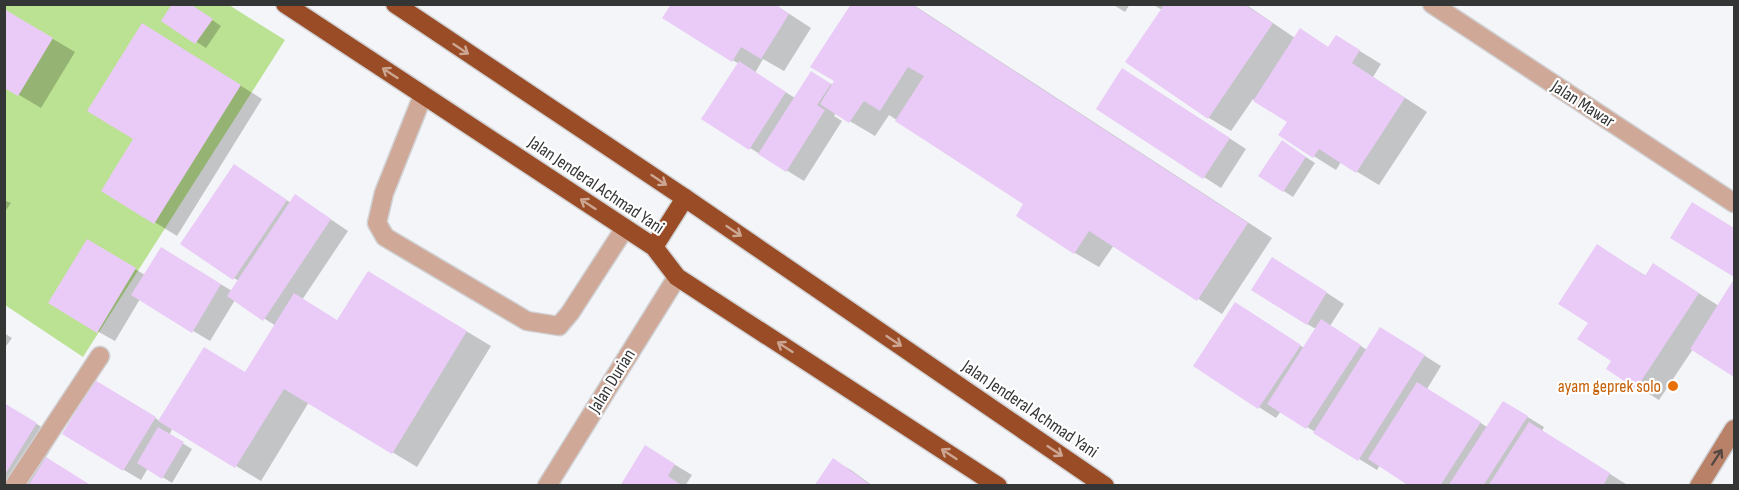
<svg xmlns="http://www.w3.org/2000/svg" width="1739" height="490" font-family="'Sofia Sans Condensed',sans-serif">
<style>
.green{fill:#bbe292}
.shadow{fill:#0003}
.building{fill:#eacbf7}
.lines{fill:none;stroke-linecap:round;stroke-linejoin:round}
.lane-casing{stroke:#d1d2d5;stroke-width:21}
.street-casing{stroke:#d1d2d5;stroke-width:21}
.secondary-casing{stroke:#d1d2d5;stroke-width:21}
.highway-casing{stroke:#d1d2d5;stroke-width:21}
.lane{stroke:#cfa897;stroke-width:18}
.street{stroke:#cfa897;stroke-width:18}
.secondary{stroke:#b98268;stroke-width:18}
.highway{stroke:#994c26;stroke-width:18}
.oneway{stroke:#cca692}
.oneway2{stroke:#554842}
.food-dot{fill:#e8710a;stroke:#fff;stroke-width:2}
.labels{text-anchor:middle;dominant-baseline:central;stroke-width:4.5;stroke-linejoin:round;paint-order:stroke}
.street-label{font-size:18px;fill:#343535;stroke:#fff}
.food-label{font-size:18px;fill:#c56008;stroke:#fff;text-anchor:end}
</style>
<rect width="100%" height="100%" fill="#f3f5f8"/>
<path class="green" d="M4 5H229L285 40 83 357 5 305Z"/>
<g class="shadow">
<path d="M189 4 221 26 206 48 163 20Z"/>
<path d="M774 4 811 28 784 71 763 59 755 73 795 98 812 73 833 85 912 4 1272 238 1222 314 1114 245 1099 267 1075 253 1018 216 1025 203 889 115 875 136 836 113 834 116 842 121 804 181 750 148 739 64 664 18Z"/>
<path d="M1112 4H1130L1125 12Z"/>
<path d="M1152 4H1245L1295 38 1322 43 1329 48 1358 50 1381 64 1373 77 1427 112 1379 185 1341 162 1336 170 1280 135 1289 122 1253 99 1231 131 1209 118 1127 62 1162 10Z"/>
<path d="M4 10 75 52 41 108 4 86Z"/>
<path d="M165 38 262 99 177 236 103 190 135 139Z"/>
<path d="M1140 80 1246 149 1221 188 1204 177Z"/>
<path d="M1292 148 1315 163 1293 197 1260 176Z"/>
<path d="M235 166 291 203 296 196 348 231 302 300 343 326 393 287 491 346 417 467 309 402 261 481 173 428 169 435 192 449 172 483 148 468 141 480 124 470 113 392 160 421 246 374 276 326 235 300 210 341 140 299 115 341 97 331 105 251 145 275 179 259 232 291 239 281 234 278Z"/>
<path d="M4 200 11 203 4 213Z"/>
<path d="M1715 217 1734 229V276L1672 237Z"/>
<path d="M1598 246 1646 276 1654 265 1719 306 1734 281V375L1693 349 1659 400 1608 369 1613 361 1590 323Z"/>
<path d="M1290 269 1344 304 1330 326 1367 350 1398 339 1441 366 1427 389 1487 427 1521 413 1544 427 1542 431 1629 486H1412L1380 465 1377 470 1281 411 1276 418 1195 366 1236 304 1304 348 1316 329 1307 324Z"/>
<path d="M4 333 12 338 4 349Z"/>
<path d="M4 404 58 437 45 459 91 486H4Z"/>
<path d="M662 457 692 475 685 486H621Z"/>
<path d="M833 460 851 470 873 486H816Z"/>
</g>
<g class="building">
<path d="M172 4H190L213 19 195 44 161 21Z"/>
<path d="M671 4H775L789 14 761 59 741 47 732 62 662 18Z"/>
<path d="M851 4H911L1248 223 1197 301 1089 231 1074 254 1016 216 1023 204 895 121 924 76 908 67 880 111 864 101 849 123 820 104 834 81 810 67Z"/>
<path d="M1164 5H1245L1273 23 1208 119 1125 62Z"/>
<path d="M4 9 53 38 18 96 4 88Z"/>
<path d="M142 23 241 85 154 224 101 191 133 139 87 111Z"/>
<path d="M1300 28 1328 47 1336 35 1360 50 1352 63 1405 98 1356 173 1319 149 1313 158 1278 135 1287 122 1253 101Z"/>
<path d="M739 61 786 92 749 150 701 119Z"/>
<path d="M1122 68 1230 138 1203 179 1096 109Z"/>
<path d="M811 71 831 84 817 105 825 110 786 172 758 154Z"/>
<path d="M1282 140 1306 157 1283 192 1258 176Z"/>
<path d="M234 164 287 200 233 280 180 244Z"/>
<path d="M295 194 331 219 263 321 227 296Z"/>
<path d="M1692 202 1734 228V277L1670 238Z"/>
<path d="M87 239 136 268 97 333 48 303Z"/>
<path d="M1597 244 1645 276 1653 263 1699 293 1636 389 1606 369 1611 361 1577 339 1588 323 1558 304Z"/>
<path d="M161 247 221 284 192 333 131 295Z"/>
<path d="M1272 257 1327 292 1307 325 1251 290Z"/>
<path d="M368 271 467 331 392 454 284 389 235 468 158 421 204 347 245 372 294 293 337 320Z"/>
<path d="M1734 279V377L1690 349Z"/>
<path d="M1235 302 1301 345 1258 409 1193 366Z"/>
<path d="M1321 319 1361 345 1306 429 1267 404Z"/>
<path d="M1380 327 1425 355 1358 461 1313 433Z"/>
<path d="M95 380 156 417 123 471 62 434Z"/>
<path d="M1417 382 1481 422 1440 486H1409L1368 459Z"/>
<path d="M1503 401 1528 416 1483 486H1448Z"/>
<path d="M4 403 37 423 4 476Z"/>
<path d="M1529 422 1610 473 1603 486H1488Z"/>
<path d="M158 427 184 442 162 479 137 463Z"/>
<path d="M645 445 675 464 668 476 683 486H620Z"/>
<path d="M46 457 92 486H28Z"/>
<path d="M833 458 872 486H814Z"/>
</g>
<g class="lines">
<defs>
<g id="lane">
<path d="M423 95 384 193 377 223 385 237 527 321 559 326 570 313 625 228"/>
<path d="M14 486 100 356"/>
</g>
<g id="street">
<path d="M1432 4 1734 203"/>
<path d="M547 486 677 277"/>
</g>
<path id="secondary" d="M1699 486 1734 429"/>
<g id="highway">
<path d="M285 4 654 247 677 277 998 486"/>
<path d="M395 4 685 198 1105 486"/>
<path d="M654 247 685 198"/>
</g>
</defs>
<use href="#lane" class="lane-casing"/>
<use href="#street" class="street-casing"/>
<use href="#secondary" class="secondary-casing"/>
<use href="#highway" class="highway-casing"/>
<use href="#lane" class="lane"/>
<use href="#street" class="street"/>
<use href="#secondary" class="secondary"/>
<use href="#highway" class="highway"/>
</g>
<defs><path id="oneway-shaft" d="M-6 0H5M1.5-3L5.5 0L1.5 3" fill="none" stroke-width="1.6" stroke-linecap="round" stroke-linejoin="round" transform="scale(1.5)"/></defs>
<g class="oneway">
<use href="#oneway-shaft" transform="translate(461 49) rotate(34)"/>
<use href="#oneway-shaft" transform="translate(390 73) rotate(-147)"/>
<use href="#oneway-shaft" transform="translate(659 180) rotate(34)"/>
<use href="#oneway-shaft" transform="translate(588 204) rotate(-147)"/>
<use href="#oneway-shaft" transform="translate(734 231) rotate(34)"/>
<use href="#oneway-shaft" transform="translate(894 341) rotate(34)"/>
<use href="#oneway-shaft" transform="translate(785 347) rotate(-147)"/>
<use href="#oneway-shaft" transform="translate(1055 451) rotate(34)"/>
<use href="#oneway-shaft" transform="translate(949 454) rotate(-147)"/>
</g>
<use class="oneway2" href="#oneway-shaft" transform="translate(1717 457) rotate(-57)"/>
<circle class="food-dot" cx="1673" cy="386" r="6"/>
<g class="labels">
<g class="street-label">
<text transform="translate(1583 104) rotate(33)">Jalan Mawar</text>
<text transform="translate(596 185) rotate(34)">Jalan Jenderal Achmad Yani</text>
<text transform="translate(612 381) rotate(-58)">Jalan Durian</text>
<text transform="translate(1030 409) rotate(34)">Jalan Jenderal Achmad Yani</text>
</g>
<g class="food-label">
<text x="1661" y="386">ayam geprek solo</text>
</g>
</g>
<rect width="1739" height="490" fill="none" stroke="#343535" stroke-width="12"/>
</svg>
